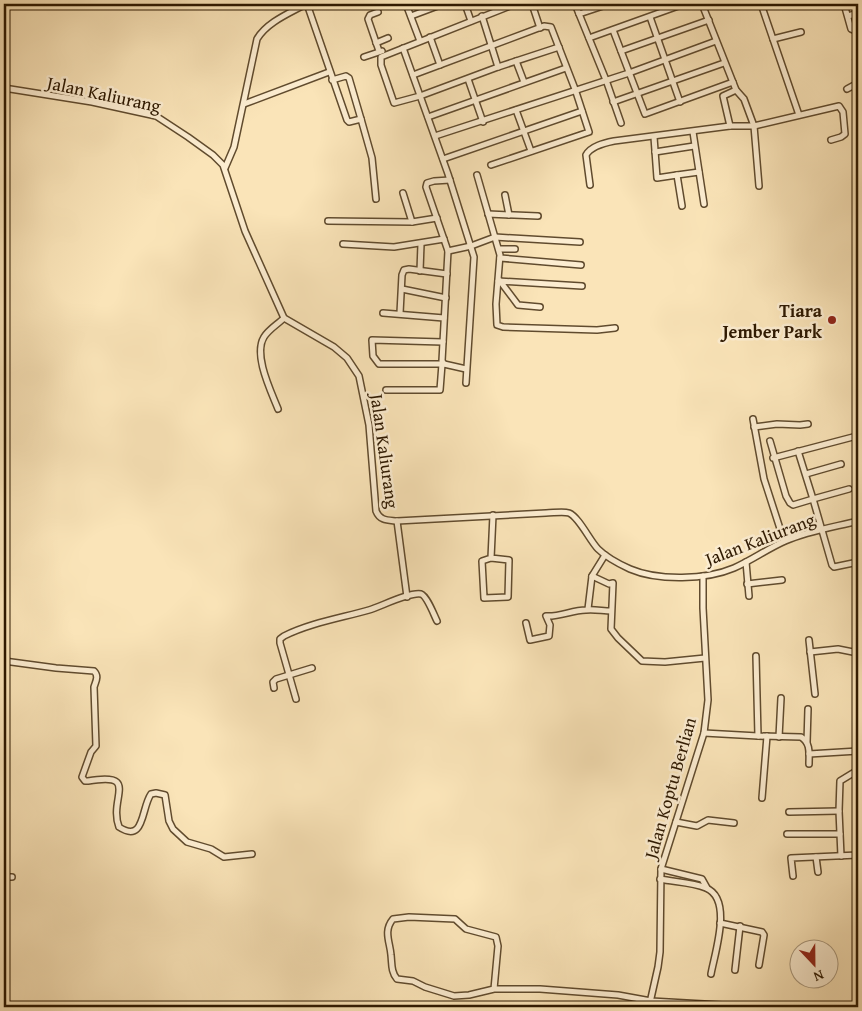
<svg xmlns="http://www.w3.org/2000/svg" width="862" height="1011" font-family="'Gentium Book Plus',serif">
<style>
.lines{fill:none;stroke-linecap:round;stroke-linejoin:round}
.minor-casing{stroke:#604b2e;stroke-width:8}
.minor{stroke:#fcedd1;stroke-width:5}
.poi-dot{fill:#8f2418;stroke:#fcedd1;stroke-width:2}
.labels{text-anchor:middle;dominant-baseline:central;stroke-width:5;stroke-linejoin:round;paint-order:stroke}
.street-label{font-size:18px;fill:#2d1800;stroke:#fcedd1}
.poi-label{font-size:18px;font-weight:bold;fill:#2d1800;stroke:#fcedd1;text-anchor:end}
</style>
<rect width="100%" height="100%" fill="#fae4b8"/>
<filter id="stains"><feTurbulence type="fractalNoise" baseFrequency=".004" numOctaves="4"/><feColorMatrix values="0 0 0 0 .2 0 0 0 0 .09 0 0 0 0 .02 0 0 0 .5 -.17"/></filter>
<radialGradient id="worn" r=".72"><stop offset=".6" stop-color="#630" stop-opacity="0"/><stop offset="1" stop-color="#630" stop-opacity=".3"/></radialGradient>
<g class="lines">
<defs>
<g id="minor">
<path d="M307 4 347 120 349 122 361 119 372 158 376 199"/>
<path d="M406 4 420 41"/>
<path d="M465 4 471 21"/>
<path d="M515 4 381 57V65L394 103 420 96 498 67 559 47"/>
<path d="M532 4 540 28"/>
<path d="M575 4 606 80 621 123"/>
<path d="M702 4 736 90 744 99 754 126 759 186"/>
<path d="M761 4 799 115"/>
<path d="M844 4 851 29 858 32"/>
<path d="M378 12 370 15 368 19 379 51"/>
<path d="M579 14 609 4"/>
<path d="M411 16 443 4"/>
<path d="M482 16 498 67"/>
<path d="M848 16 858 13"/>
<path d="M650 17 680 102"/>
<path d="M613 30 645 114 733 82"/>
<path d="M430 37 440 65"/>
<path d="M589 38 684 4"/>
<path d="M773 39 801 32"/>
<path d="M376 43 388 38"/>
<path d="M403 48 448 174 474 257 466 383"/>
<path d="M621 51 709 20"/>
<path d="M364 57 382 51"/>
<path d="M856 60 858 59"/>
<path d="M516 61 524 82"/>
<path d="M413 75 544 26 551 27 575 89 589 132 491 165"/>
<path d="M468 79 483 122"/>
<path d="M332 80 346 76 349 78 361 119"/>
<path d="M4 88 92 102 156 116 188 137 213 155 223 165 245 231 284 318 334 347 347 358 359 376 369 425 376 511C380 521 388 520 397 521L546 513C553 513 563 511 569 513 579 517 590 541 598 549 606 557 619 564 630 569 658 581 706 580 734 568 752 560 767 549 785 541 808 531 834 527 858 521"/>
<path d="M847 89 858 83"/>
<path d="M613 102 724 63"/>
<path d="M244 104 329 72"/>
<path d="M516 110 531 151"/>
<path d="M428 117 566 68"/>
<path d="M730 126 723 96 736 90"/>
<path d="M693 132 704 204"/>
<path d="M435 136 629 73 716 41"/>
<path d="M654 137 657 178 677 175"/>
<path d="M655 152 694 146"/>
<path d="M443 159 582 111"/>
<path d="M225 168 234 147 257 39C267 22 290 13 306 4"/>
<path d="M477 175 500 255 496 304 497 325 503 327 597 330 615 328"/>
<path d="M450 180 434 181 427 183 426 187 448 251 442 361 444 364 466 369"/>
<path d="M590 185 586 155C591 146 604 143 614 141L730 126H754L839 106 843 112 845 134 841 137 831 140"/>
<path d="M403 193 412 222"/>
<path d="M505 195 509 215"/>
<path d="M682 206 677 175 699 172"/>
<path d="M488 214 538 216"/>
<path d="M328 221 412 222 437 218"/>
<path d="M343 244 394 247 444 239"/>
<path d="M499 249H515"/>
<path d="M448 251 471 246 495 237 580 242"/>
<path d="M500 258 581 265"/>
<path d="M420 271 421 244"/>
<path d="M498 281 582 286"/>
<path d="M500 281 518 305 540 307"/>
<path d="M402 289 446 298"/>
<path d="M383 313 444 318"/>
<path d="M400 313 402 275 404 270 409 269 447 274"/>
<path d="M443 342 372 340 373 356 379 364H444"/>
<path d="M386 390H440L442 364"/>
<path d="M278 409C271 391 253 355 264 337 269 329 278 324 284 318"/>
<path d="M753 419 764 479 784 541"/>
<path d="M754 427 777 424 800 425 808 424"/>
<path d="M770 441 786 496 790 503 793 505 813 499 798 451"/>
<path d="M773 458 853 437"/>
<path d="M806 474 841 464"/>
<path d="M849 489 813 499 832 565 834 567 858 562"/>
<path d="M397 521 407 597"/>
<path d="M491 558 509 560 508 597 484 598 482 561 491 558 493 515"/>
<path d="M746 562 749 596"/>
<path d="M592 576 609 584 613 583 611 629 618 638 642 661 665 662 705 658"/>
<path d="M747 584 782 580"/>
<path d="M588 609 592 576 605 555"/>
<path d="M526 623 530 640 549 636 550 625 546 616C560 617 572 610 586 610 594 609 603 611 611 611"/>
<path d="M809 640 815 694"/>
<path d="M810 652 838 649 858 653"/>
<path d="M756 656 758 736"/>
<path d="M4 661 56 668 94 671C99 676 96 681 94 687L96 746 91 752 82 777 85 781H88C141 772 108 798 119 827 145 844 141 808 151 794L156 793 165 795 169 821 173 829 187 842 211 849 224 857 252 854"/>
<path d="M274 688 273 682 276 679 312 668"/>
<path d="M296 699 280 643V639L284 636C310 623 341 618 369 610 382 606 409 592 421 594 427 596 434 615 437 621"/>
<path d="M704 733 758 736 801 737C811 743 809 754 809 764"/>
<path d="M779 737 781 698"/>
<path d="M807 742 808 709"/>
<path d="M809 754 858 751"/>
<path d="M762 798 767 736"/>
<path d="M789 812 839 811"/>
<path d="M676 822 697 826 708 820 734 823"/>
<path d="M787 834H840"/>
<path d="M841 856 839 811 840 781 858 770"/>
<path d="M816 857 818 872"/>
<path d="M661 869 702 879 707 888"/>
<path d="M793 876 791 858 858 855"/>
<path d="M4 877H12"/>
<path d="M660 879C674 882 692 882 706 888 733 899 715 952 711 974"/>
<path d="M720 923 762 932 764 935 759 965"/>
<path d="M735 970 740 926"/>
<path d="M494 989 498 946 496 937 466 929 455 919 409 917 393 919C383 931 390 942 391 955 392 964 391 972 397 979L413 981 425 987 454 996 469 995 494 989H540L618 995 651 1001 722 1005"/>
<path d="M649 1007 658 967 660 952 661 869 704 733 708 700 703 608V576"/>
</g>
</defs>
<use href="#minor" class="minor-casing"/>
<use href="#minor" class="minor"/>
</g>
<circle class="poi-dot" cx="832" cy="320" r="5"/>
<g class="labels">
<g class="street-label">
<text transform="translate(104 94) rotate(12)">Jalan Kaliurang</text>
<text transform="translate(385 451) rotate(82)">Jalan Kaliurang</text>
<text transform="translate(760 539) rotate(-21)">Jalan Kaliurang</text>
<text transform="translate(670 788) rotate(-74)">Jalan Koptu Berlian</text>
</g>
<g class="poi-label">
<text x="822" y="310">Tiara<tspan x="822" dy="21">Jember Park</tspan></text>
</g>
</g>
<rect width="862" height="1011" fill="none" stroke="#fae4b8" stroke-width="20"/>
<rect x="5" y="5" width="852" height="1001" fill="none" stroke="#2d1800" stroke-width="2.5"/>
<rect x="10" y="10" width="842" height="991" fill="none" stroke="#2d1800"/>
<g transform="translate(814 964) rotate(158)"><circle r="24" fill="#fcedd1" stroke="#a9987d"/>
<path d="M0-4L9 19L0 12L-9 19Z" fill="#8f2418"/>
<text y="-8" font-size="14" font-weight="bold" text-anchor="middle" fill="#2d1800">N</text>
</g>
<rect width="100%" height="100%" filter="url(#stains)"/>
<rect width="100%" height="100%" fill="url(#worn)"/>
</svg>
